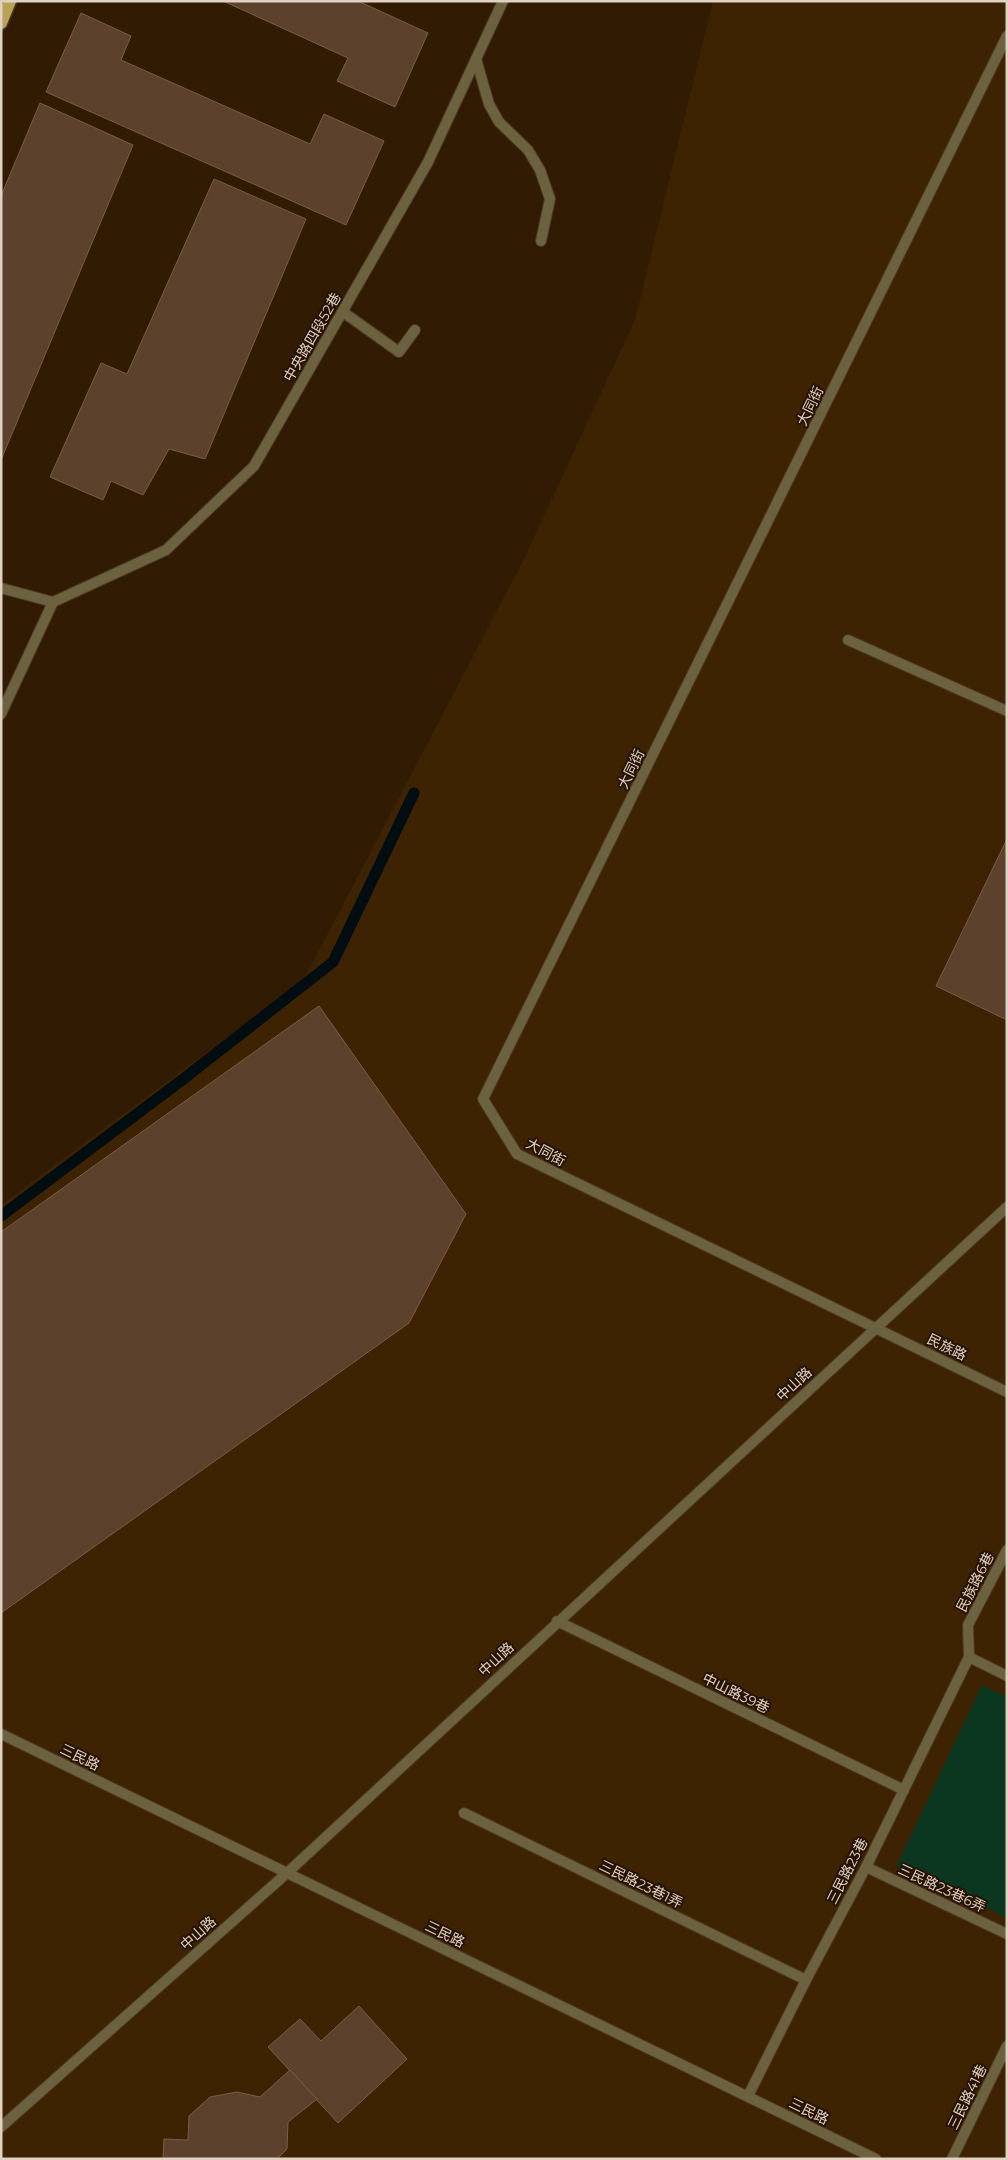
<svg xmlns="http://www.w3.org/2000/svg" width="1008" height="2160" font-family="Montserrat,'Noto Sans TC',sans-serif">
<style>
.built{fill:#3d2302}
.green{fill:#0b3620}
.lines{fill:none;stroke-linecap:round;stroke-linejoin:round}
.stream{stroke:#010d11;stroke-width:11}
.building{fill:#5c412c;stroke:#7a5d47}
.lane-casing{stroke:#4d3922;stroke-width:12}
.street-casing{stroke:#4d3922;stroke-width:12}
.primary-casing{stroke:#4d3922;stroke-width:15}
.lane{stroke:#6c623f;stroke-width:10}
.street{stroke:#6c623f;stroke-width:10}
.primary{stroke:#b9a358;stroke-width:12}
.labels{text-anchor:middle;dominant-baseline:central;stroke-width:4;stroke-linejoin:round;paint-order:stroke}
.street-label{font-size:14px;fill:#e0d1c3;stroke:#261200}
</style>
<rect width="100%" height="100%" fill="#311c03"/>
<path class="built" d="M713 1H1007V2159H1V1205L303 981 524 559 635 320Z"/>
<path class="green" d="M982 1685 1007 1697V1918L896 1867Z"/>
<g class="lines">
<path class="stream" d="M1 1216 182 1080 333 962 414 793"/>
</g>
<g class="building">
<path d="M223 1H358L428 33 395 107 337 81 348 58Z"/>
<path d="M81 13 131 36 121 60 310 144 324 114 384 141 346 225 46 92Z"/>
<path d="M40 103 133 145 1 460V196Z"/>
<path d="M214 179 306 219 205 459 169 449 143 495 111 481 103 500 50 477 101 363 127 374Z"/>
<path d="M1007 839V1020L936 986Z"/>
<path d="M319 1006 466 1214 409 1323 1 1613V1232Z"/>
<path d="M359 2006 407 2059 338 2123 268 2047 300 2019 321 2041Z"/>
<path d="M290 2070 317 2099 288 2122 287 2149 277 2159H163L164 2139 188 2140 189 2116 210 2097 237 2092 260 2097Z"/>
</g>
<g class="lines">
<defs>
<g id="lane">
<path d="M476 59 489 104 499 122 528 150 540 170 550 199 541 241"/>
<path d="M343 312 399 352 415 330"/>
<path d="M1 588 53 602 166 550 254 466 428 162 503 1"/>
<path d="M848 640 1007 711"/>
<path d="M1 714 53 602"/>
<path d="M1007 1550 968 1625 969 1657 1007 1676"/>
<path d="M557 1621 904 1790"/>
<path d="M464 1813 806 1980"/>
<path d="M866 1867 1007 1934"/>
<path d="M952 2159 1007 2046"/>
</g>
<g id="street">
<path d="M1007 36 483 1099 517 1154 1007 1392"/>
<path d="M1 1734 876 2159"/>
<path d="M748 2096 806 1980 866 1867 969 1657"/>
<path d="M1 2127 287 1873 1007 1207"/>
</g>
<path id="primary" d="M1 23 10 1"/>
</defs>
<use href="#lane" class="lane-casing"/>
<use href="#street" class="street-casing"/>
<use href="#primary" class="primary-casing"/>
<use href="#lane" class="lane"/>
<use href="#street" class="street"/>
<use href="#primary" class="primary"/>
</g>
<g class="labels">
<g class="street-label">
<text transform="translate(312 337) rotate(-60)">中央路四段52巷</text>
<text transform="translate(810 406) rotate(-64)">大同街</text>
<text transform="translate(631 769) rotate(-64)">大同街</text>
<text transform="translate(546 1152) rotate(28)">大同街</text>
<text transform="translate(947 1347) rotate(26)">民族路</text>
<text transform="translate(794 1384) rotate(-43)">中山路</text>
<text transform="translate(975 1582) rotate(-63)">民族路6巷</text>
<text transform="translate(496 1659) rotate(-43)">中山路</text>
<text transform="translate(736 1693) rotate(26)">中山路39巷</text>
<text transform="translate(80 1757) rotate(26)">三民路</text>
<text transform="translate(847 1871) rotate(-63)">三民路23巷</text>
<text transform="translate(641 1884) rotate(26)">三民路23巷1弄</text>
<text transform="translate(942 1888) rotate(25)">三民路23巷6弄</text>
<text transform="translate(198 1933) rotate(-42)">中山路</text>
<text transform="translate(445 1934) rotate(26)">三民路</text>
<text transform="translate(967 2097) rotate(-64)">三民路41巷</text>
<text transform="translate(809 2111) rotate(26)">三民路</text>
</g>
</g>
<rect width="1008" height="2160" fill="none" stroke="#e0d1c3" stroke-width="5"/>
</svg>
